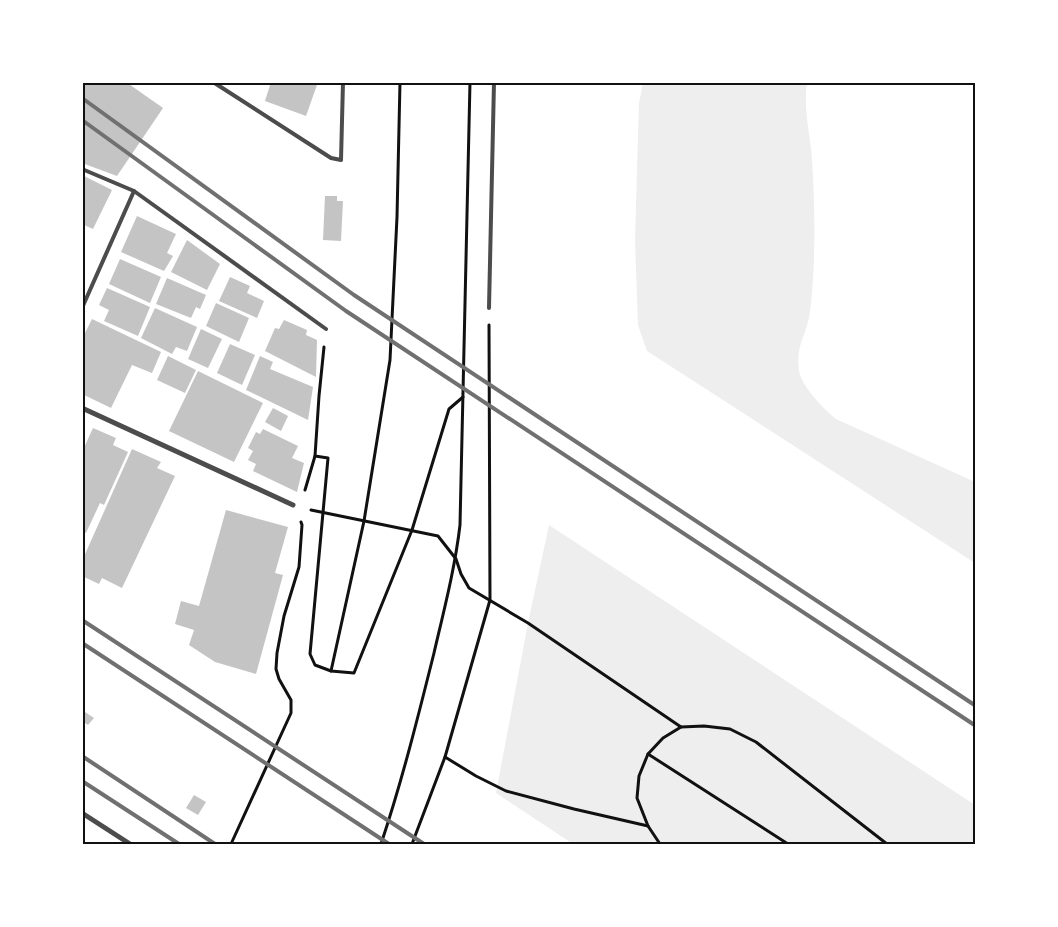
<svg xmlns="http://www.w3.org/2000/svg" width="1058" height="927" font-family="Roboto,sans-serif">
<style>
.green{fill:#eee}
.building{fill:#c4c4c4}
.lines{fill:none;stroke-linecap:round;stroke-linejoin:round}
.path{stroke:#111;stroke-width:3}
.service{stroke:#4c4c4c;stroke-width:4}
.minor{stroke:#4c4c4c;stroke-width:5}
.rail{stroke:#707070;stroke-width:4}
.neatline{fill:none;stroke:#111;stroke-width:2}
</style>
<rect width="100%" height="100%" fill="#fff"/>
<g class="green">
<path d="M643 83H807C803 107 810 133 812 159 815 210 816 261 810 312 807 335 795 345 799 371 802 387 824 409 836 419L975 482V563L647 351 638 325 635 240 639 103Z"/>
<path d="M549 525 975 805V844H573L496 793 528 623Z"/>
</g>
<g class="building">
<path d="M82 82H126L163 108 117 176 82 163Z"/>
<path d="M271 82H318L306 116 265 101Z"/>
<path d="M82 175 112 190 93 229 82 224Z"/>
<path d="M325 196H337V201H343L341 241 323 240Z"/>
<path d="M137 216 176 234 167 253 173 256 164 271 121 252Z"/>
<path d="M187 240 220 264 207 290 171 272Z"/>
<path d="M120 259 161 277 150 303 109 284Z"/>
<path d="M230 277 250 286 247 293 264 301 257 318 219 301Z"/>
<path d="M167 278 206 295 200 309 196 307 191 318 156 304Z"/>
<path d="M107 288 150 307 138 336 104 321 109 310 99 305Z"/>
<path d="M216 303 249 318 239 342 206 326Z"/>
<path d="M155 308 197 327 187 351 176 347 172 354 141 338Z"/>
<path d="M92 319 161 352 152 373 132 365 111 408 82 394V339Z"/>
<path d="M284 320 307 330 306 335 317 340 316 377 265 351 275 328 279 329Z"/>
<path d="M201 329 222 339 208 368 188 359Z"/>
<path d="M230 344 255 355 242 385 217 373Z"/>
<path d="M168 356 196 370 185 393 157 380Z"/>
<path d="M260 356 273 362 270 369 313 387 308 420 246 390Z"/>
<path d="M198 371 263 403 234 462 169 431Z"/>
<path d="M273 408 288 416 281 431 265 422Z"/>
<path d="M93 428 116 438 113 445 128 452 104 505 100 503 86 533 82 531V452Z"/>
<path d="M263 429 298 446 292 458 304 463 297 492 253 471 256 464 248 460 253 451 248 448 256 432 260 434Z"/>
<path d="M132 449 161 462 157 468 175 476 122 588 102 578 99 584 82 576V561Z"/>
<path d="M226 510 288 527 275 573 283 575 256 674 215 662 189 645 194 630 175 624 181 601 199 606Z"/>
<path d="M82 710 94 718 88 725 82 721Z"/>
<path d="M194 795 206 802 198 815 186 808Z"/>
</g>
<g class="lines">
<g class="path">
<path d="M315 456 319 396 324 347"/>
<path d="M305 490 315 456 328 458 310 654 315 665 331 671 354 673 412 530 449 409 463 397"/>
<path d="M311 510 438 536 456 559 461 574 469 588 528 623 681 727"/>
<path d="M331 671 364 521 390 360 397 217 400 82"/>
<path d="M648 754 788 844"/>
<path d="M445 757 476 776 506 791 574 809 648 826"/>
<path d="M231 844 291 713V700L279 679 276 669 277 653 284 616 299 567 302 525 301 522"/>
<path d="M381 844C402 781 418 717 434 653 444 610 455 568 460 525L470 82"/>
<path d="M412 844 445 757 490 600 489 325"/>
<path d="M660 844 648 826 637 798 639 776 648 754 663 738 681 727 704 726 730 729 756 742 887 844"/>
</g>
<g class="service">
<path d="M213 82 331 158 341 160 343 82"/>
<path d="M82 169 134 191 82 308"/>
<path d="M134 191 326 329"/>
<path d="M489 308 494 82"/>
</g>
<g class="minor">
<path d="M82 408 293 505"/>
<path d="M82 813 130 844"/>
</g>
<g class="rail">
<path d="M82 98 354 295 976 706"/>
<path d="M82 120 346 311 976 726"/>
<path d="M82 620 424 844"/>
<path d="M82 643 389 844"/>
<path d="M82 756 215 844"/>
<path d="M82 781 179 844"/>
</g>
</g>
<rect width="1058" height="927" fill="none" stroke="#ffffff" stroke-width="168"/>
<rect x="84" y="84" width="890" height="759" class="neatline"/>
</svg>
